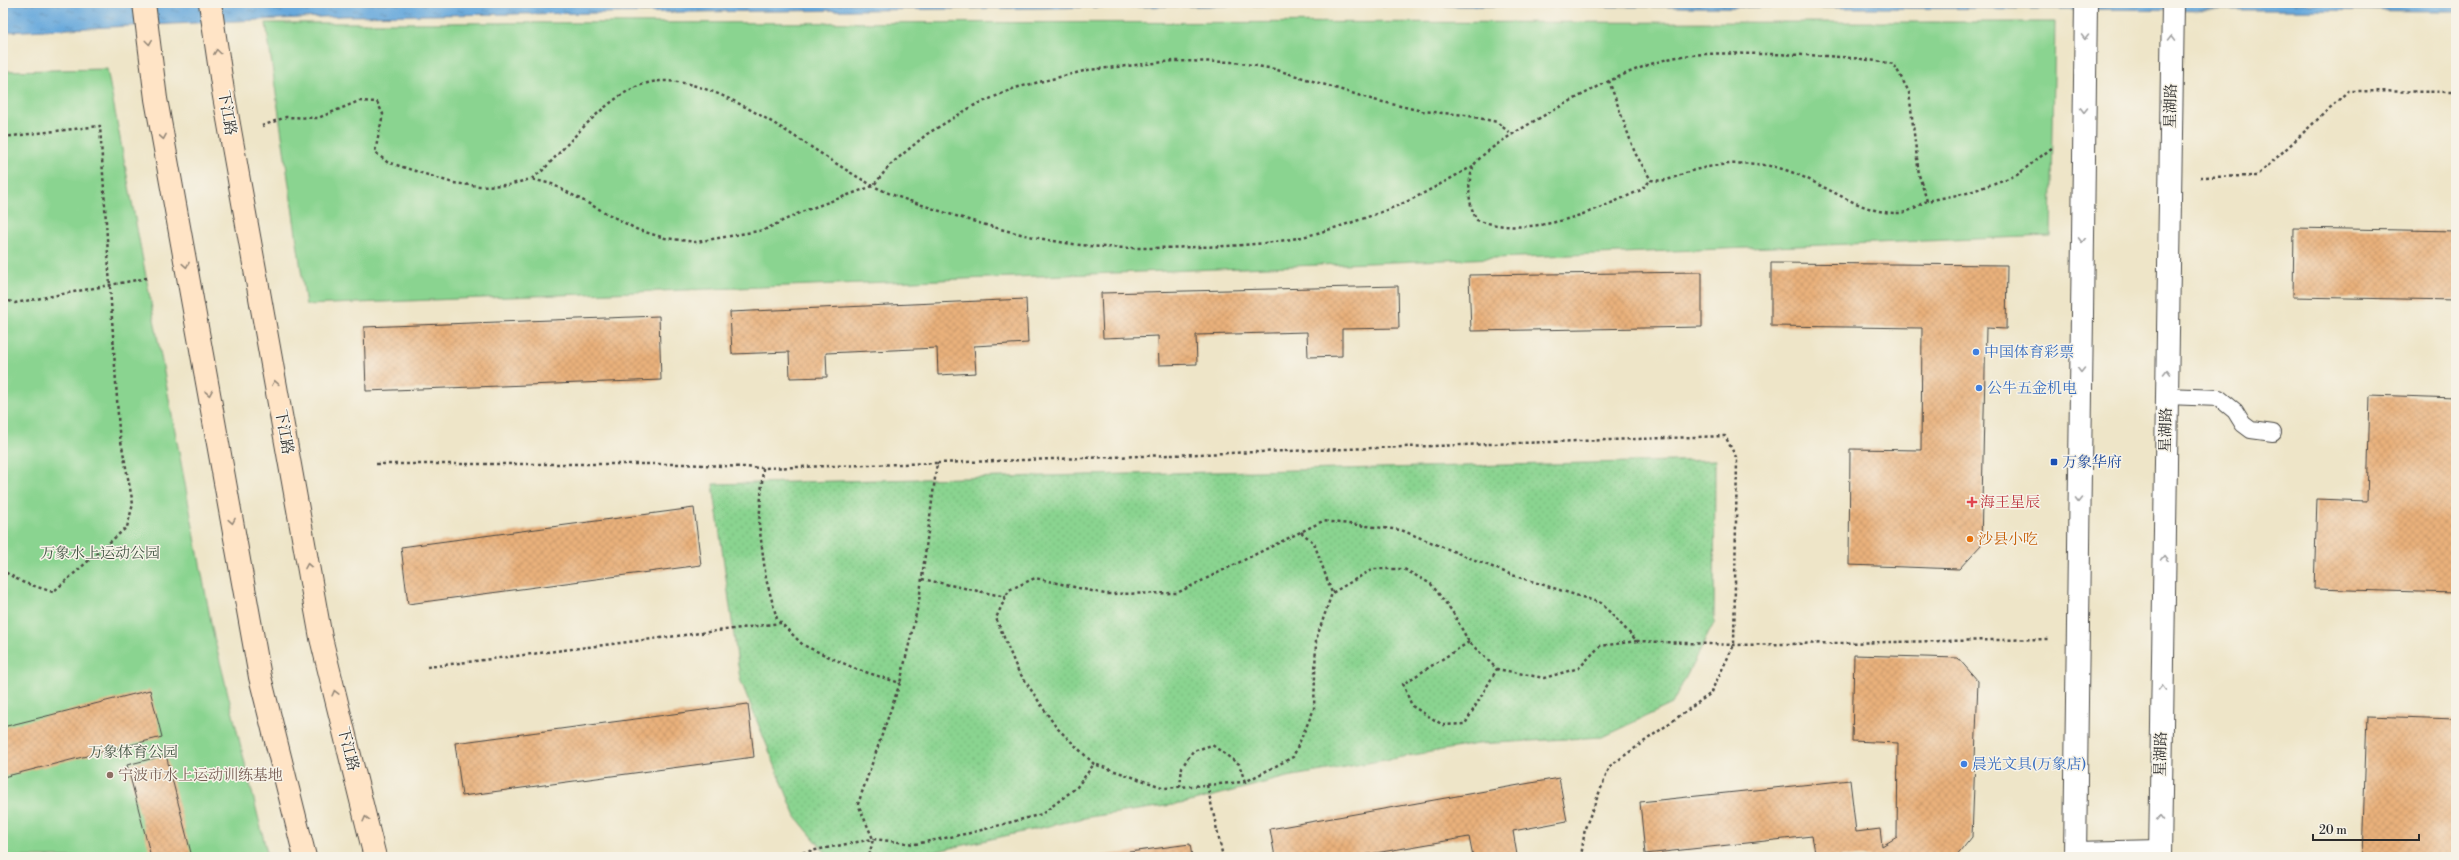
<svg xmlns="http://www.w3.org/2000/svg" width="2459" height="860" font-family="'Libre Bodoni','Noto Serif SC',serif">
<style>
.grass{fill:url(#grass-dots);stroke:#5a805e}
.park{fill:#8ad490;stroke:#5a805e}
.water{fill:url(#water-ripples);stroke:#4a6a84}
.building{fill:url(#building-cross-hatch)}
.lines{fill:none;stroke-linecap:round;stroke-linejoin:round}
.service-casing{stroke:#484743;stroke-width:18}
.tertiary-casing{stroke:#484743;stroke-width:24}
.secondary-casing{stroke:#484743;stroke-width:24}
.path{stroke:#484743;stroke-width:2.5;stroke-dasharray:3 3;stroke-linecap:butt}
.service{stroke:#fff;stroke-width:16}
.tertiary{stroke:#fff;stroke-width:22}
.secondary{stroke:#ffe4c6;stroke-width:22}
.oneway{stroke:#a0a0a0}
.oneway2{stroke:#958878}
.shop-dot{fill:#3f7fe0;stroke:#f7f3e8;stroke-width:1.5}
.transit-dot{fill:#1a4fb4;stroke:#f7f3e8;stroke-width:1.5}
.health-dot{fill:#e0444e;stroke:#f7f3e8;stroke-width:1.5}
.food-dot{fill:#e8710a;stroke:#f7f3e8;stroke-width:1.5}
.education-dot{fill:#8d6e63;stroke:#f7f3e8;stroke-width:1.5}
.labels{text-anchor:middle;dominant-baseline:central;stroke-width:3;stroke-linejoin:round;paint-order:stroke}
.street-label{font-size:15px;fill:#2b2b2b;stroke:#f7f3e8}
.shop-label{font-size:15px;fill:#366cbe;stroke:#f7f3e8;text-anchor:start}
.transit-label{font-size:15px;fill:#164399;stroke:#f7f3e8;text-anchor:start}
.health-label{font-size:15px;fill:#be3a42;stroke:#f7f3e8;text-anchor:start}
.food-label{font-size:15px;fill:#c56008;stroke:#f7f3e8;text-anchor:start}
.park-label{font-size:15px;fill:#435544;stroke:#f7f3e8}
.education-label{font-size:15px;fill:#785e54;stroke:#f7f3e8;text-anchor:start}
</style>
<defs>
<pattern id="grass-dots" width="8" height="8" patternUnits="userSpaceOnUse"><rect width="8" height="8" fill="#8ad490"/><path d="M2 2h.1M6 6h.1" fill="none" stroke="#77b67c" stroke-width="1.8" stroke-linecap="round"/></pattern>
<pattern id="water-ripples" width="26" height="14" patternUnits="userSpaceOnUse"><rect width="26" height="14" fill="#68a9dc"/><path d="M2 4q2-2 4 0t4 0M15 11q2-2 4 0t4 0" fill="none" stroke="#568ab3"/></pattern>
<pattern id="building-cross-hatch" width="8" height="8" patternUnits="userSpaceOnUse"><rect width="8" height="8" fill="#e9b17c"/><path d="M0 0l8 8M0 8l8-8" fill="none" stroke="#c8986b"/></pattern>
</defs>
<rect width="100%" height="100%" fill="#f7f3e8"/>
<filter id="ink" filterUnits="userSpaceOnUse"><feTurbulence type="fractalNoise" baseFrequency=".025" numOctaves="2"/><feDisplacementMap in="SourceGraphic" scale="8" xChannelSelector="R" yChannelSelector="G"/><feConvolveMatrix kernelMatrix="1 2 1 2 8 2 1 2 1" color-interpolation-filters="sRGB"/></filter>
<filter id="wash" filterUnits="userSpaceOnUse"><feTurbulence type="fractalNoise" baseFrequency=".012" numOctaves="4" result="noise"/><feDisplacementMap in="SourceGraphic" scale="16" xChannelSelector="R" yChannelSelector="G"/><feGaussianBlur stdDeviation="0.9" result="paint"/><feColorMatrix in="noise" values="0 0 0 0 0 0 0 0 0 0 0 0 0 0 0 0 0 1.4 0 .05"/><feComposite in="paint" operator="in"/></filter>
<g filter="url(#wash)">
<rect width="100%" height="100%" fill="#eee5c8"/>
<path class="grass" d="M1715 460 1714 623 1672 704 1602 737 1477 744 1287 777 1186 803 1089 817 911 857H829L796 817 740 679 713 484Z"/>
<g class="park">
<path d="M2055 22 2051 236 306 305 266 23Z"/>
<path d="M107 69 213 633 268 857H3V71Z"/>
</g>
<path class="water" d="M3 3H2456V11L1293 5 343 16 3 32Z"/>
<g id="blocks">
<g class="building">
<path d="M2294 228 2456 231V300L2293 297Z"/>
<path d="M1771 263 2007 265 2006 329 1986 328 1981 545 1959 569 1849 565 1850 449 1921 450 1922 328 1771 326Z"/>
<path d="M1702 272V327L1471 331 1469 275Z"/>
<path d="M1398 286 1399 328 1342 329V356L1308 357 1307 332 1196 335 1197 364 1159 365 1158 336 1103 338 1101 293Z"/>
<path d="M1026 299 1028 343 974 346 976 373 938 375 937 348 826 353 827 377 790 378 789 352 732 354 730 312Z"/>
<path d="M659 316 661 380 366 391 364 327Z"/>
<path d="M2370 395 2456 398V593L2314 589 2317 499 2367 501Z"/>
<path d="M694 508 701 565 408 604 401 547Z"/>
<path d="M1854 655 1958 658 1978 681 1972 837 1956 857H1816L1812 836 1645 854 1640 802 1850 780 1856 832 1880 829 1882 846 1897 837 1898 743 1852 741Z"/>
<path d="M150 690 162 737 3 777V727Z"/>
<path d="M748 704 754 757 462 796 455 743Z"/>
<path d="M2367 716 2456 719V857H2362Z"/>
<path d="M166 755 192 857H151L127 765Z"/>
<path d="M1559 778 1567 821 1513 831 1517 855 1473 857 1469 837 1364 855V857H1275L1270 829Z"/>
<path d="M1190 844 1192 857H1099V856Z"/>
</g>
</g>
</g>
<g filter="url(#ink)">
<use href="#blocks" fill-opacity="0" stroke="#484743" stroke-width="1"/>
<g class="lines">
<defs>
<path id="service" d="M2166 396 2219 398 2235 411 2243 424 2251 430 2273 433"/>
<g id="tertiary">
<path d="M2075 853 2160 851"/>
<path d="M2075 857 2086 3"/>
<path d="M2160 857 2173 3"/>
</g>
<g id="secondary">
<path d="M144 3 156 99 260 677 305 857"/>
<path d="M210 3 223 91 321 638 375 857"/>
</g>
</defs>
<use href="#service" class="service-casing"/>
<use href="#tertiary" class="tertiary-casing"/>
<use href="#secondary" class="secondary-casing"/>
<g class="path">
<path d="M1609 81C1584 94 1482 145 1473 167 1467 185 1468 205 1477 220 1533 239 1589 213 1641 190L1651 180"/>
<path d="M262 126 286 117 318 118 359 101 377 102 383 114 375 152 387 162 453 183 479 186 508 185 531 179"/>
<path d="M3 137 100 126 119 431 133 504 127 527 53 592 22 582 3 571"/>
<path d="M1473 166C1451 178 1429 191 1406 202 1376 215 1345 225 1314 234 1277 244 1236 246 1198 247 1152 248 1105 250 1060 242 1018 235 977 223 937 210 914 202 891 196 870 184 814 154 717 71 652 82 610 90 571 142 542 171L531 179 552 184 638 230 665 238 696 242 764 230 801 212 873 186 891 164 927 134 973 106 1015 88 1088 70 1174 61 1235 62 1274 69 1374 100 1422 111 1465 115 1497 122 1512 135"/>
<path d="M2200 177 2257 176 2348 91 2456 92"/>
<path d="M1927 201C1920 204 1908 213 1900 213 1856 215 1815 174 1770 166 1747 161 1717 164 1695 170 1678 174 1670 183 1651 180L1635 153 1609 81C1632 71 1659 59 1684 56 1712 52 1741 54 1769 54 1811 55 1853 56 1894 64L1909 92 1919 175 1927 201 1967 193 2017 175 2053 147"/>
<path d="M3 299 15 303 147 278"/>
<path d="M937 463 1725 436 1737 459 1734 645 1710 694 1610 766 1585 828 1581 857"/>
<path d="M376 464H683L763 468 937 463 919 601 900 683"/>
<path d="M763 468 759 524 766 579 777 619 803 645 856 669 900 683 858 804 873 839 869 857"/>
<path d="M1301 532 1314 543 1332 593"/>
<path d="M922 579 1006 597"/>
<path d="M1637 641 1600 646 1579 668 1544 678 1497 669 1469 642 1452 611 1431 584 1404 569H1373L1332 593 1316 640 1314 709 1293 757 1245 782 1165 788 1094 764 1056 727 1017 669 996 618 1009 590 1035 578 1105 594 1177 593 1323 521 1401 530 1512 575 1601 603 1637 641 1734 645 2049 639"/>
<path d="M1469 642 1403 684 1412 706 1443 725 1465 724 1497 669"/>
<path d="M427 667 781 623"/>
<path d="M1207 785 1223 857"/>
<path d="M1180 787 1182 767 1193 751 1212 745 1239 764 1245 782"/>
<path d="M779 857 873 839 915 844 970 833 1042 814 1077 787 1094 764"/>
</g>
<use href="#service" class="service"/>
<use href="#tertiary" class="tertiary"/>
<use href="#secondary" class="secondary"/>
</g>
<defs><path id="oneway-chevron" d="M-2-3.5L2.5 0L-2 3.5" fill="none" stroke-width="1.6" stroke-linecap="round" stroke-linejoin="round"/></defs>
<g class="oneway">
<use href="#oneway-chevron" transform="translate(2085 37) rotate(91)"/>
<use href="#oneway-chevron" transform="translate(2172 38) rotate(-89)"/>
<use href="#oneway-chevron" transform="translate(2084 110) rotate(91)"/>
<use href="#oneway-chevron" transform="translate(2082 240) rotate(91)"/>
<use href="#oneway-chevron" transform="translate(2081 370) rotate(91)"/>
<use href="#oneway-chevron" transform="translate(2167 372) rotate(-89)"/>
<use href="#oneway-chevron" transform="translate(2079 500) rotate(91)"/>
<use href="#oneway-chevron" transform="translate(2164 558) rotate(-89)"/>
<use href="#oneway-chevron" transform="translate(2162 688) rotate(-89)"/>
<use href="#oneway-chevron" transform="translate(2160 818) rotate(-89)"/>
</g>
<g class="oneway2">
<use href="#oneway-chevron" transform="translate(149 42) rotate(83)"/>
<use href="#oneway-chevron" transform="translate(217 52) rotate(-98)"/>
<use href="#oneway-chevron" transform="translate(163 137) rotate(80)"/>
<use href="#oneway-chevron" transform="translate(186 265) rotate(80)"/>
<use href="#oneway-chevron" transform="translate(275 383) rotate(-100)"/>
<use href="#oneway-chevron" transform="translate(209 393) rotate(80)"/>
<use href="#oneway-chevron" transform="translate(232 521) rotate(80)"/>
<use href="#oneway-chevron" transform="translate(308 566) rotate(-100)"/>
<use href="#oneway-chevron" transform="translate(335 693) rotate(-104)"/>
<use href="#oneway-chevron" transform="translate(366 819) rotate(-104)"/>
</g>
</g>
<g class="shop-dot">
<circle cx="1976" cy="352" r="4"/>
<circle cx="1979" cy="388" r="4"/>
<circle cx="1964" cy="764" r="4"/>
</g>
<rect class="transit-dot" x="2050" y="458" width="8" height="8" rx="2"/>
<path class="health-dot" d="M1970 496h4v4h4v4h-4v4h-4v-4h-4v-4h4z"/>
<circle class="food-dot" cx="1970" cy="539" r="4"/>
<circle class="education-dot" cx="110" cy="775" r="4"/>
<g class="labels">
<g class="street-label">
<text transform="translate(2171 106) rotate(-89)">星湖路</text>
<text transform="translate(227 113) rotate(80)">下江路</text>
<text transform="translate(2166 430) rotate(-89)">星湖路</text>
<text transform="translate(284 432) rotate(80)">下江路</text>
<text transform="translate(348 749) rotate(76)">下江路</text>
<text transform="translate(2161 754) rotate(-89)">星湖路</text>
</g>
<g class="shop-label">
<text x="1984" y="352">中国体育彩票</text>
<text x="1987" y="388">公牛五金机电</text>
<text x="1972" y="764">晨光文具(万象店)</text>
</g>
<g class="transit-label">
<text x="2062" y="462">万象华府</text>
</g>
<g class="health-label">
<text x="1980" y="502">海王星辰</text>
</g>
<g class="food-label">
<text x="1978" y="539">沙县小吃</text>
</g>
<g class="park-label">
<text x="100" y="553">万象水上运动公园</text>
<text x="133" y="752">万象体育公园</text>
</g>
<g class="education-label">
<text x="118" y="775">宁波市水上运动训练基地</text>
</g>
</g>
<rect width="2459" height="860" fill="none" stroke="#f7f3e8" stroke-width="16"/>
<path d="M2313 834v6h106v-6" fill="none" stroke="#2b2b2b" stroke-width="2"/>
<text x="2319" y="834" font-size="12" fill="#2b2b2b" stroke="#f7f3e8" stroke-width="3" paint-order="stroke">20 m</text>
</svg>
